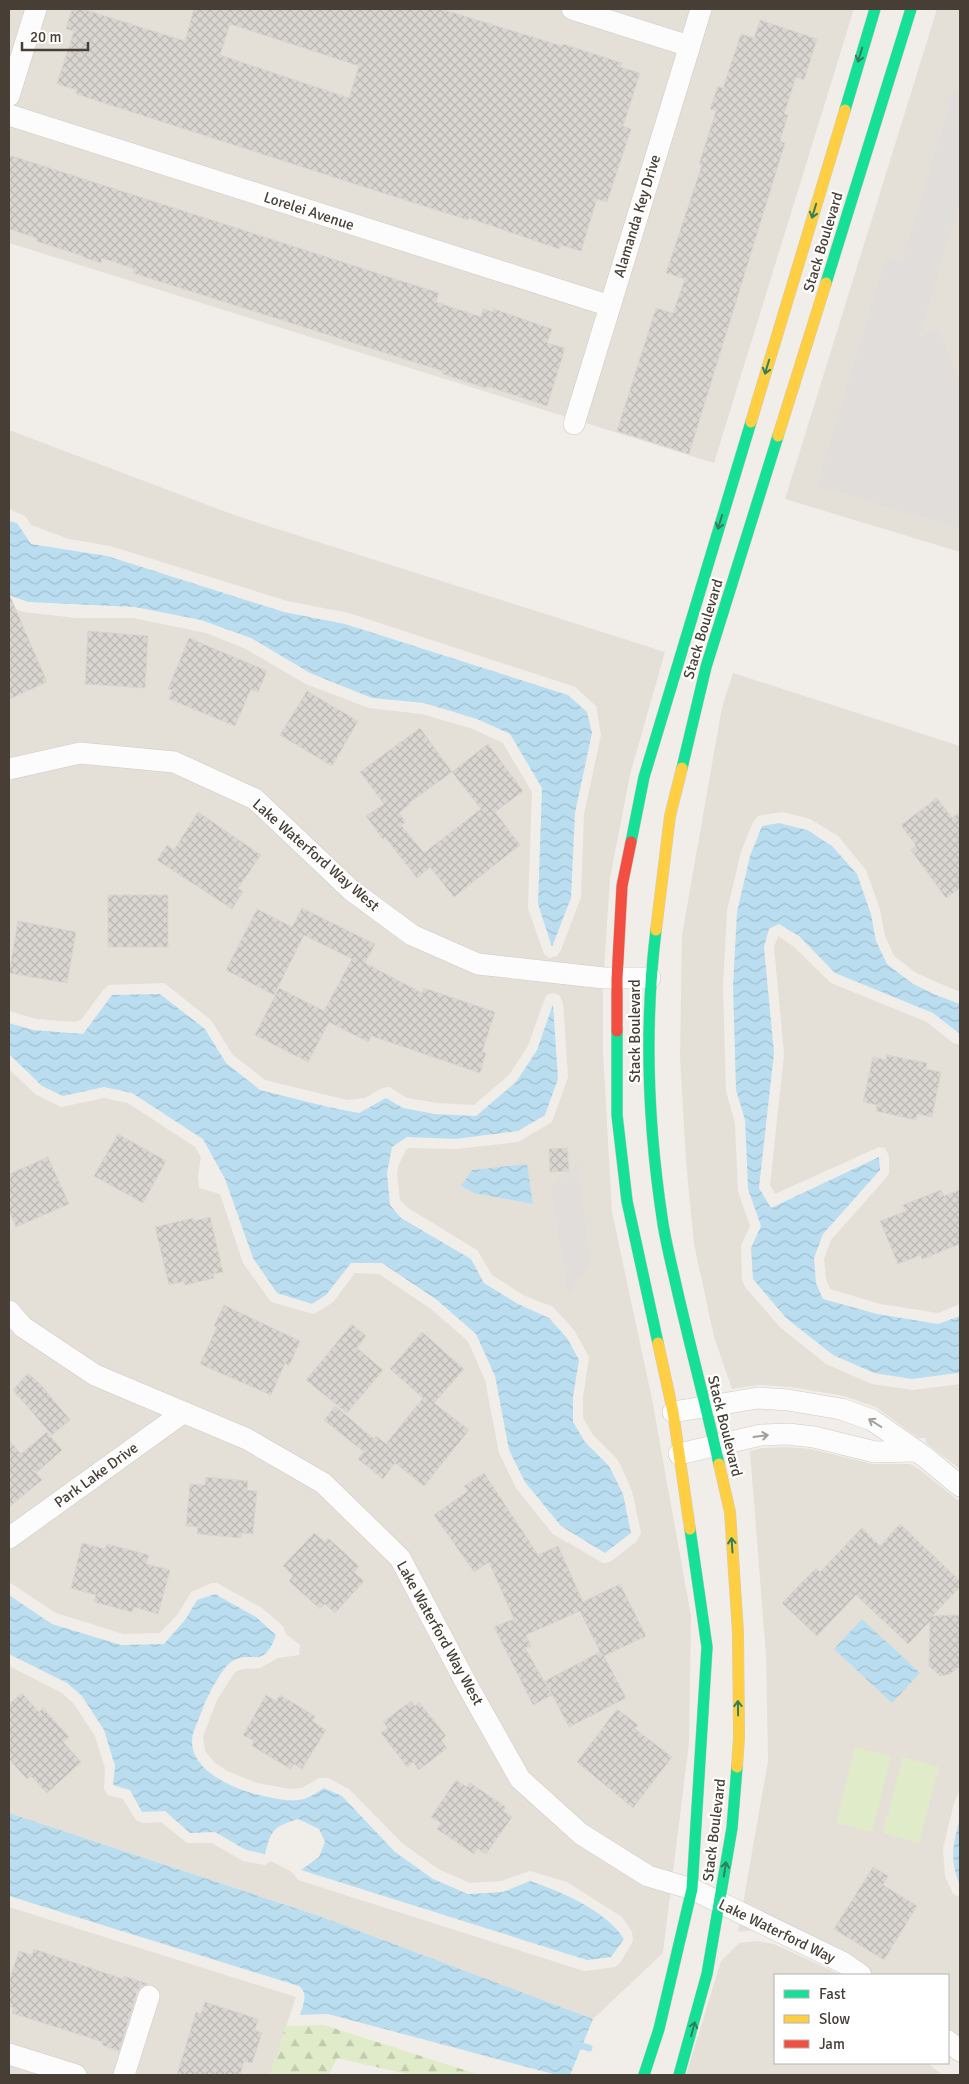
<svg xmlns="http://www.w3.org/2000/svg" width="969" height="2084" font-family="Signika,sans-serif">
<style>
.residential{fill:#e5e0d7}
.forest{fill:url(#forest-firs)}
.park{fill:#e0ebca}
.parking{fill:#e0ddda}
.water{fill:url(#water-waves)}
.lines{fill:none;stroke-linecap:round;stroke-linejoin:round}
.stream{stroke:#badef0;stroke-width:7}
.building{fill:url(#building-cross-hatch);stroke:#d9d5d0;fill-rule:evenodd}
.street-casing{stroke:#cecac6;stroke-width:22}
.fast-casing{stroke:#d1cbc1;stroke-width:12}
.slow-casing{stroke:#d1cbc1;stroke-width:12}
.jam-casing{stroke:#d1cbc1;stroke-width:12}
.street{stroke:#fdfcfc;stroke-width:21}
.fast{stroke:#16e098;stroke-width:11}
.slow{stroke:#ffcf43;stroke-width:11}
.jam{stroke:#f24e42;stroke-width:11}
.oneway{stroke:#337f5d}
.oneway2{stroke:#a29e99}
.labels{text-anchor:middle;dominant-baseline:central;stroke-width:4.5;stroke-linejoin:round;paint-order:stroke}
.street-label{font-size:15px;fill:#473f36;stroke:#fff}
</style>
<defs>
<pattern id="forest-firs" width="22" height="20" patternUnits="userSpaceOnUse" patternTransform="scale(1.25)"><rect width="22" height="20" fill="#e0ebca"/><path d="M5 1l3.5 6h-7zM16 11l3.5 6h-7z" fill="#c2cbae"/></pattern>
<pattern id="water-waves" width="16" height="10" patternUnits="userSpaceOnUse" patternTransform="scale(1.25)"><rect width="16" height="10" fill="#badef0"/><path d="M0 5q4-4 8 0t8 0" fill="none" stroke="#a1c0ce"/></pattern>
<pattern id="building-cross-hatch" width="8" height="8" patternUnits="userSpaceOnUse" patternTransform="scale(1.25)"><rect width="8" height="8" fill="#d9d5d1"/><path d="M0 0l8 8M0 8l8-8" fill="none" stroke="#bcb8b4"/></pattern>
</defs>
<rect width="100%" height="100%" fill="#f1eeea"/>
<g class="residential">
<path d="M9 9H854L714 463 9 243Z"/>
<path d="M937 9H960V552L785 499Z"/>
<path d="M9 430 237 516 665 652 630 775 610 878 603 987V1053L612 1212 652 1399 691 1616 689 1743 663 1953 593 2019 325 1918 9 1813V1666L62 1693 74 1704 95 1736 105 1768 104 1789 108 1795 123 1799 136 1820 142 1823 161 1822 187 1843H212L243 1861 265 1865 271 1861 292 1872 298 1880 584 1971 615 1967 620 1963 633 1941 632 1932 622 1917 567 1882 530 1871 501 1881 470 1883 438 1869 402 1843 349 1789 328 1778H319L302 1788 290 1789 257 1783 227 1771 215 1763 205 1751 203 1736 217 1700 235 1672 242 1669 260 1668 278 1658 299 1655 300 1645 286 1634 283 1626 262 1608 217 1583H212L191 1592 178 1614 160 1633 123 1634 56 1613 9 1582V1069L35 1094 61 1107 104 1098 128 1103 195 1147 201 1157 198 1176 199 1188 220 1194 243 1263 271 1302 314 1314 333 1302 355 1273 379 1274 431 1309 468 1341 485 1380 499 1453 516 1488 553 1534 603 1563 610 1562 636 1542 641 1533 632 1491 621 1466 616 1458 593 1435 583 1418V1397L589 1357 574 1330 553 1307 523 1295 492 1275 477 1250 408 1208 400 1200 397 1173 399 1164 406 1150 409 1148 455 1149 518 1142 552 1122 568 1077 563 1003 559 995 553 993 547 995 544 1001 528 1046 509 1075 474 1105 437 1103 407 1098 389 1087 382 1088 365 1098 347 1100 265 1080 233 1055 211 1020 164 983 109 985 104 989 81 1020 75 1022 36 1019 9 1011V607L24 612 77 618H133L206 633 246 649 306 684 369 708 422 714 473 729 503 743 532 792 528 908 544 954 549 958 557 956 561 950 581 897 584 814 601 735 596 706 575 687 349 613 287 601 110 546 69 539 31 525 25 516 9 509Z"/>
<path d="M733 673 960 746V992L918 974 894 956 885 936 880 910 866 870 838 836 810 819 782 812 758 816 753 822 741 852 727 911 723 986 726 1091 735 1123 738 1191 750 1226 741 1246 742 1280 745 1287 780 1327 826 1364 872 1384 913 1390 960 1384V1469L926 1443V1438H918L876 1407 844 1396 790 1387 759 1385 732 1389 714 1337 694 1244 686 1162 680 1057 682 935 722 707Z"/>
<path d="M778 936 793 946 831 983 927 1022 953 1043 960 1045V1304L938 1313 880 1304 830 1289 826 1279 824 1259 831 1240 886 1178 889 1173V1156L885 1148 879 1147 775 1194 770 1185 784 1054 774 947Z"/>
<path d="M786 1447 811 1449 872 1464H910L919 1469 960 1502V1789L954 1803 943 1848 945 1876 953 1894 960 1897V2050L948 2048V1975H860L757 1930 738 1932 768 1761 766 1656 750 1451 762 1448Z"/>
<path d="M9 1907 296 1997 270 2075H9Z"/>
<path d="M757 1941 774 1944 841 1975H775V2063H928L942 2075H686L721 1961 739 1943Z"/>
</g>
<path class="forest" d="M324 2025 480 2075H411L337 2058 329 2075H270L286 2026Z"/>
<g class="park">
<path d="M855 1747 891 1756 872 1832 836 1823Z"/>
<path d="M903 1757 939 1767 919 1843 883 1833Z"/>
</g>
<g class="parking">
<path d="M954 91 960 93V200L919 337 939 329 958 378H960V529L817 486 886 258 902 262Z"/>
<path d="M578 1164 590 1263 568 1294 551 1187Z"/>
</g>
<g class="water">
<path d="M9 521 17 523 31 544 107 556 284 612 345 624 568 695 587 712 592 733 575 813 571 898 552 947 538 904 542 788 510 734 477 719 424 703 372 698 310 673 251 638 201 620 135 607 28 602 9 595Z"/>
<path d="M779 823 807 830 832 846 857 874 871 914 876 941 887 964 913 984 936 995 960 1004V1034L933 1013 835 973 799 936 779 924 769 929 764 947 774 1053 759 1188 771 1208 879 1157 880 1170 823 1234 814 1258 816 1283 823 1299 877 1314 938 1324 960 1316V1372L958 1373 912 1379 874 1373 833 1355 786 1318 753 1279 751 1248 761 1226 748 1189 745 1120 736 1090 733 986 737 912 750 856 762 826Z"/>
<path d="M160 994 205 1029 226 1063 260 1090 328 1107 359 1113 386 1098 403 1108 435 1114 476 1116 516 1082 537 1050 553 1004 558 1079 545 1115 518 1131 455 1139 407 1137 392 1147 387 1173 390 1205 401 1218 471 1259 484 1283 518 1304 549 1318 567 1338 579 1360 573 1397V1422L585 1442 609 1466 623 1494 631 1533 605 1553 561 1526 525 1482 509 1450 495 1376 476 1334 437 1300 382 1263H351L326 1295 312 1304 277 1293 253 1258 225 1179 203 1139 132 1093 104 1087 63 1096 42 1086 9 1054V1023L33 1030 83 1034 112 995Z"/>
<path d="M527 1164 533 1204 474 1193 461 1186 472 1170Z"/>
<path d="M215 1594 256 1617 276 1635C262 1673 251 1647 230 1663 222 1668 208 1696 204 1705 201 1714 196 1724 193 1734 185 1767 229 1787 255 1794 269 1797 289 1803 304 1799 310 1797 318 1792 324 1788L342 1796 395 1852 433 1879 468 1894 503 1892 530 1881C560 1891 607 1911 624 1939L611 1957 587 1960 301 1870 319 1857 325 1842 319 1829 298 1819C273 1827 271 1830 265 1854L246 1850 215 1832 190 1833 165 1811 142 1812 130 1790 113 1785 115 1766 104 1730 82 1696 67 1683 9 1654V1595L52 1624 121 1645 164 1644 185 1620 197 1600Z"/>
<path d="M862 1619 920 1673 892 1703 834 1649Z"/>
<path d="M9 1813 325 1918 593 2019 570 2075H557L328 2014 300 2015C303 2004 309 1994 299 1986L9 1896Z"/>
<path d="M960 1818V1885C949 1860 953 1844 960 1818Z"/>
</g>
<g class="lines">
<path class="stream" d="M575 2044 589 2048"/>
</g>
<g class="building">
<path d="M72 9H82L185 41 194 9H441L562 46 563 44 622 63 620 67 640 73 623 126 631 129 607 202 597 199 581 251 561 245 559 249 469 218 468 220 380 192 76 94 77 90 57 84 74 31 66 29ZM230 24 359 66 349 98 220 55Z"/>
<path d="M760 20 817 39 804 80 796 77 784 114 788 115 780 141 785 143 689 454 617 431 656 308 673 313 685 279 666 273 702 165 699 164 716 111 710 109 718 86 723 88 741 34 754 38Z"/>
<path d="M9 155 439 293 436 302 481 317 483 309 493 312 494 309 552 329 547 343 565 348 547 406 487 386 486 388 443 374V371L417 363 133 273 135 269 102 258 101 263 83 257V256L36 241 37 238 9 229Z"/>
<path d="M9 594 47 682 9 699Z"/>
<path d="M88 631 148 636 145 688 85 684Z"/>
<path d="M189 638 267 671 258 692 251 689 235 726 169 699 172 690 168 689Z"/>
<path d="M307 691 358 721 332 766 280 735Z"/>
<path d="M420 728 452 772 409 803 410 804 399 813 406 822 401 825 424 853 481 809 452 772 488 744 523 791 495 812 520 845 454 897 430 867 417 878 385 837 383 839 366 816 384 804 360 772Z"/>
<path d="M937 798 952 818 960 812V888L946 898 911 850 916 846 901 825Z"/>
<path d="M198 812 261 855 238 888 243 892 232 909 157 860 167 845 174 850Z"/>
<rect x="108" y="895" width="60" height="52"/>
<path d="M302 908 375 944 365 963 422 993 424 988 495 1012 482 1052 486 1053 480 1073 372 1036 368 1042 329 1022 308 1062 255 1035 279 988 324 1011 352 959 304 935 274 995 226 970 257 909 292 927Z"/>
<path d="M18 921 76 932 67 983 9 973Z"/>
<path d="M887 1055 927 1063 926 1069 941 1072 932 1117 917 1114 916 1120 876 1111 877 1105 863 1102 873 1057 886 1060Z"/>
<path d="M118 1134 166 1161 143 1203 94 1176Z"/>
<path d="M567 1148 569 1171 550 1172 549 1149Z"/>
<path d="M48 1157 69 1204 16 1227 9 1210V1174Z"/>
<path d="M941 1190 944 1196 960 1190V1244L922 1259 921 1255 898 1264 880 1221 906 1211 903 1205Z"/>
<path d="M210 1217 223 1272 213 1274 214 1278 185 1285 184 1281 169 1285 155 1227 194 1218V1221Z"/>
<path d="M224 1305 300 1341 289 1366 285 1363 271 1395 200 1364 217 1327 214 1326Z"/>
<path d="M352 1324 366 1336 357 1348 383 1370 347 1413 306 1380Z"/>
<path d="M422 1332 464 1369 434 1403 469 1430 424 1486 395 1463 383 1479 358 1459 364 1452 324 1420 335 1406 374 1439 376 1436 386 1444 423 1398 390 1369Z"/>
<path d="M28 1373 41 1385 70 1420 52 1435 13 1390Z"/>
<path d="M47 1432 62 1450 36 1473 42 1480 9 1507V1440L21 1454Z"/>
<path d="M484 1473 538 1555 558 1546 583 1602 620 1584 646 1636 604 1656 626 1698 569 1727 545 1681 600 1652 580 1611 526 1635 531 1646 525 1648 552 1695 533 1705 494 1627 514 1619 489 1562 474 1572 434 1515 468 1491 464 1486Z"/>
<path d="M206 1477 248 1481 247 1490 257 1491 253 1534 242 1533 241 1538 197 1534 198 1527 186 1526 190 1484 205 1485Z"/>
<path d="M900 1524 960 1581V1587L932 1616 960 1615V1666L950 1674 940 1676 929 1666 930 1621 908 1644 856 1595 817 1636 782 1603 816 1568 820 1572 862 1528 880 1546Z"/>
<path d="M314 1533 325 1542 328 1538 359 1566 354 1572 364 1581 335 1613 325 1604 320 1609 289 1581 293 1576 283 1566Z"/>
<path d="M82 1543 105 1549 107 1544 149 1555 146 1564 170 1570 158 1614 134 1607 132 1612 94 1602 96 1595 71 1588Z"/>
<path d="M22 1693 39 1712 43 1708 69 1737 63 1742 81 1762 47 1793 31 1776 27 1779 9 1759V1704Z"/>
<path d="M266 1695 276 1701 280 1695 315 1716 312 1721 326 1730 302 1769 294 1764 291 1769 252 1746 254 1741 243 1735Z"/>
<path d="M411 1701 415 1706 419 1702 446 1736 441 1740 447 1748 419 1770 413 1762 407 1767 381 1733 388 1728 383 1722Z"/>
<path d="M617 1709 638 1725 635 1729 672 1757 633 1808 577 1762Z"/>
<path d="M456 1780 467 1787 470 1783 506 1807 503 1811 512 1817 486 1854 477 1848 474 1854 437 1829 441 1823 431 1817Z"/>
<path d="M873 1867 888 1876 883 1885 917 1906 884 1960 834 1929Z"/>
<path d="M34 1949 123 1979 124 1976 148 1984 141 1986 137 1992 119 2051 102 2045 103 2042 12 2013 14 2008 9 2006V1981L19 1951 32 1955Z"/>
<path d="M205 2002 258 2019 255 2030 262 2033 252 2063 244 2061 240 2075H177L196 2012 201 2014Z"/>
</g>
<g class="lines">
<defs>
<g id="street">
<path d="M572 9 689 46"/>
<path d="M9 96 36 9"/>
<path d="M9 115 610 306"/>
<path d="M574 424 701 9"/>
<path d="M9 769 80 753 174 762 255 799 351 890 412 935 478 964 604 978H650"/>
<path d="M9 1311 23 1327 95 1375 247 1439 323 1483 400 1558 466 1683 520 1779 581 1834 648 1876 692 1889 844 1963 861 1975"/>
<path d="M673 1412 758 1398 788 1400 841 1409 872 1420 925 1457 960 1486"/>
<path d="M679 1454 761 1435 788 1434 814 1437 875 1452 914 1451"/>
<path d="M9 1538 184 1412"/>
<path d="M948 2041 960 2051"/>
<path d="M9 2054 76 2075"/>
<path d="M124 2075 149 1996"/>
</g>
<g id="fast">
<path d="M845 110 875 9"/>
<path d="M826 283 911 9"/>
<path d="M682 768 706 667 778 436"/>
<path d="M631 842 644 777 751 422"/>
<path d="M656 930C644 1027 648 1127 663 1224 666 1242 670 1259 674 1276 688 1339 705 1401 719 1464"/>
<path d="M617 1031V1115L627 1201 658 1343"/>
<path d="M644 2075 659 2029 692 1889 707 1647 690 1529"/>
<path d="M679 2075 707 1974 732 1828 737 1767"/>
</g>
<g id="slow">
<path d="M751 422 845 110"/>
<path d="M778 436 826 283"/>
<path d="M656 930 670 816 682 768"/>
<path d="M658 1343 673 1412 690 1529"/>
<path d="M719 1464 730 1512 738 1632 739 1737 737 1767"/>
</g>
<path id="jam" d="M617 1031V979L622 886 631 842"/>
</defs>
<use href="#street" class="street-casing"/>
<use href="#fast" class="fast-casing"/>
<use href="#slow" class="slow-casing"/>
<use href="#jam" class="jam-casing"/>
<use href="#street" class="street"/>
<use href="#fast" class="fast"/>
<use href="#slow" class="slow"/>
<use href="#jam" class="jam"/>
</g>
<defs><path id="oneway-shaft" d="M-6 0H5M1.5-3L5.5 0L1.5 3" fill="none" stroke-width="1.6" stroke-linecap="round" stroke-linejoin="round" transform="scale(1.25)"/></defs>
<g class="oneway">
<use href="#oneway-shaft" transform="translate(860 55) rotate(107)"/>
<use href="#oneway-shaft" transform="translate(814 211) rotate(107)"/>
<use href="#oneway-shaft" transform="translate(767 367) rotate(107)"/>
<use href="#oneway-shaft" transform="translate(720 522) rotate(107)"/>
<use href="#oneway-shaft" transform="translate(732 1545) rotate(-94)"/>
<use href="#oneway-shaft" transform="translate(738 1708) rotate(-91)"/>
<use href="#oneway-shaft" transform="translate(725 1869) rotate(-81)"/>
<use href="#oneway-shaft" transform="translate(693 2029) rotate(-75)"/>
</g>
<g class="oneway2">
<use href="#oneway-shaft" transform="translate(875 1423) rotate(-148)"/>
<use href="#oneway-shaft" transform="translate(761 1436) rotate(-8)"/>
</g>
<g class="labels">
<g class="street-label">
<text transform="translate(309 211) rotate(18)">Lorelei Avenue</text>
<text transform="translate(637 216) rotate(-73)">Alamanda Key Drive</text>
<text transform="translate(823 242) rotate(-73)">Stack Boulevard</text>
<text transform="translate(703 629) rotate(-73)">Stack Boulevard</text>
<text transform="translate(316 855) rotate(41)">Lake Waterford Way West</text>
<text transform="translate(635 1031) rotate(-90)">Stack Boulevard</text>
<text transform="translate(725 1426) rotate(76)">Stack Boulevard</text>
<text transform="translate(96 1475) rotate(-36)">Park Lake Drive</text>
<text transform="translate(440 1633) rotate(61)">Lake Waterford Way West</text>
<text transform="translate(714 1830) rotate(-83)">Stack Boulevard</text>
<text transform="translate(777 1931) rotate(26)">Lake Waterford Way</text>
</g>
</g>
<rect width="969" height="2084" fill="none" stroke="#473f36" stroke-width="20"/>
<rect x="774" y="1974" width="175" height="90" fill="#ffffff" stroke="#b5b2af"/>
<rect x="784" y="1990" width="25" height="8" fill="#16e098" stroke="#b5b2af"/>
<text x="819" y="1999" font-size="15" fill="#473f36">Fast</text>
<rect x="784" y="2015" width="25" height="8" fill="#ffcf43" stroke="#b5b2af"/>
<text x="819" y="2024" font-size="15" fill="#473f36">Slow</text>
<rect x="784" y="2040" width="25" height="8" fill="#f24e42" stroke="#b5b2af"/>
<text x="819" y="2049" font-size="15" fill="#473f36">Jam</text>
<path d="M22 42v8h66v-8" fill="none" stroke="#473f36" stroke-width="2.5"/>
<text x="30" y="42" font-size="15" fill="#473f36" stroke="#ffffff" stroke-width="4" paint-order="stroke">20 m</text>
</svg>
